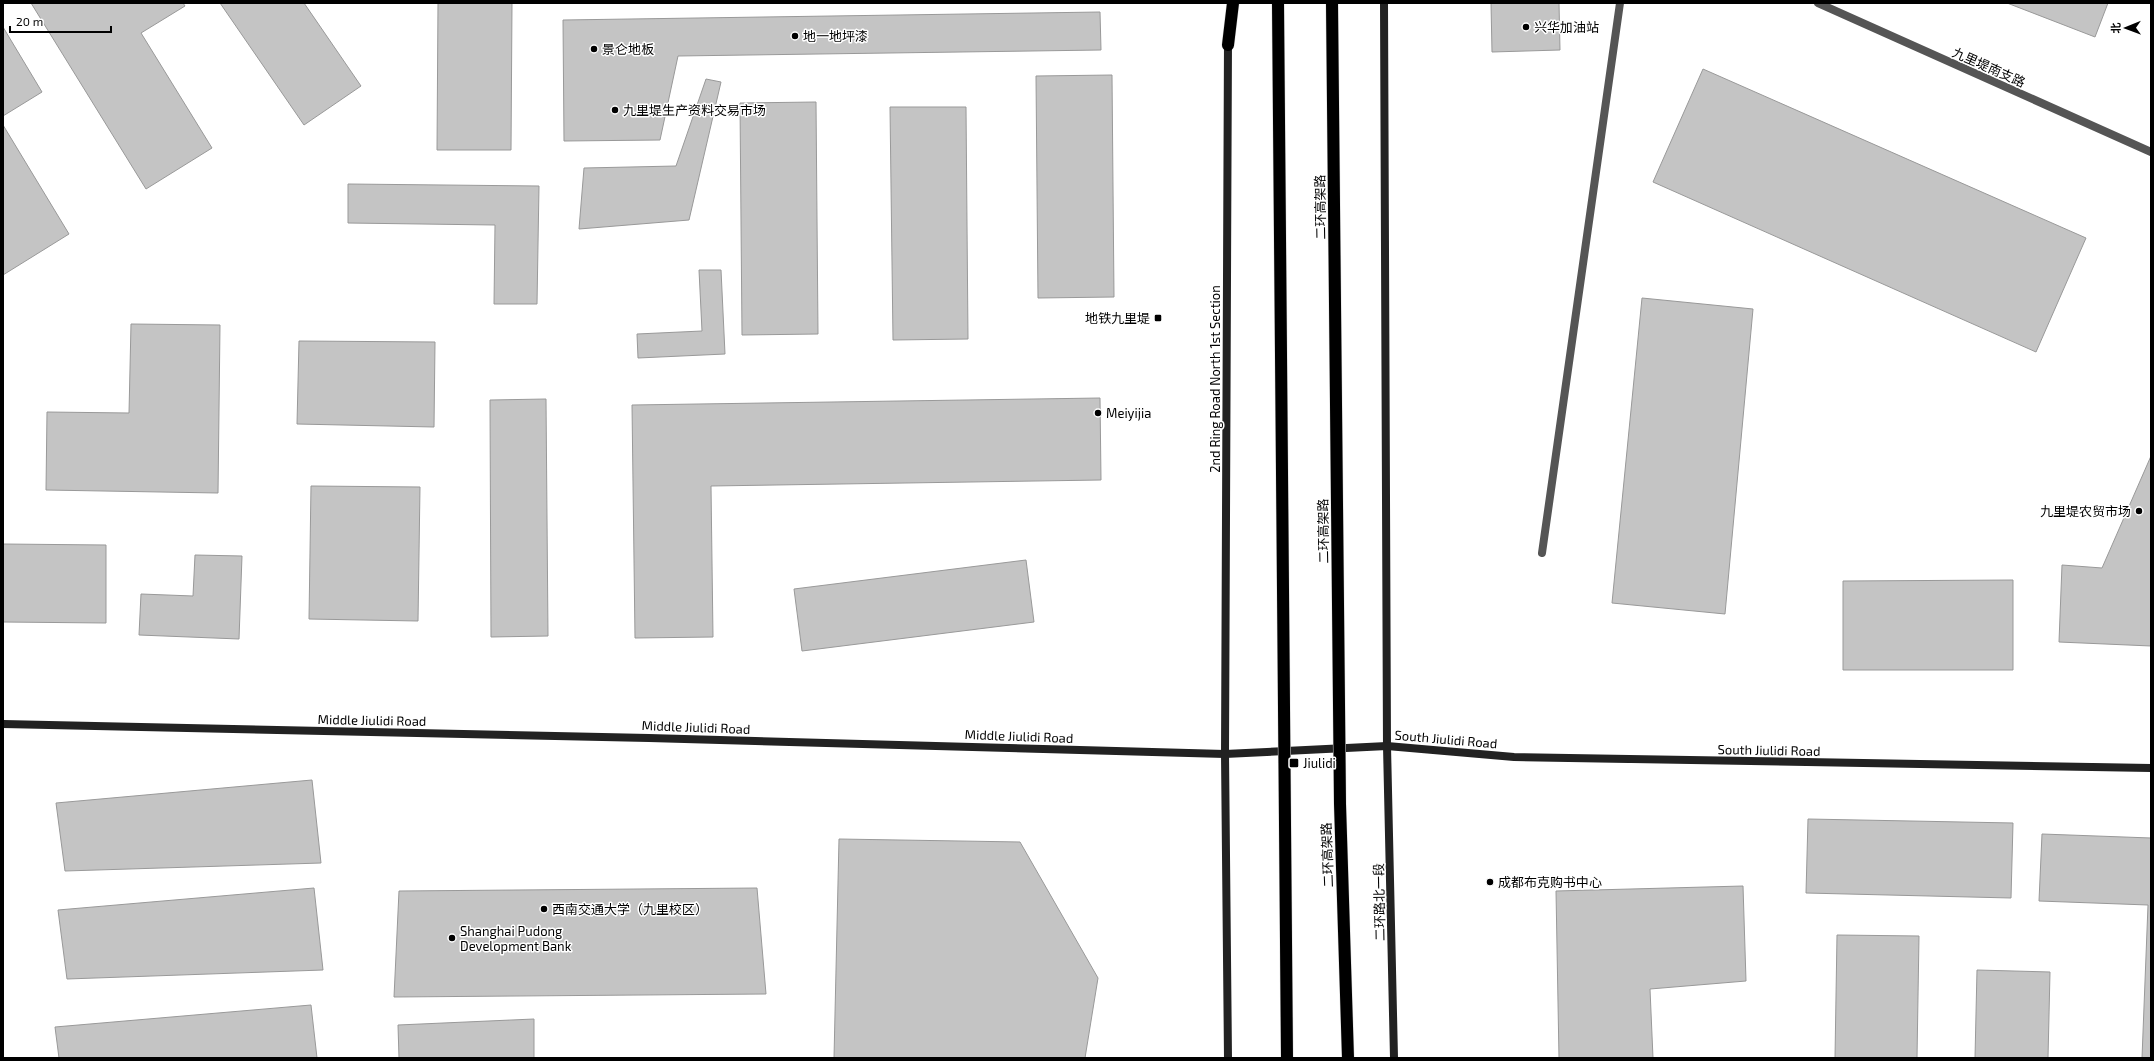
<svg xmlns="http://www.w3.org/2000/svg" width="2154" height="1061" font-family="'Exo 2','Noto Sans SC',sans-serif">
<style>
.building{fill:#c4c4c4;stroke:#999}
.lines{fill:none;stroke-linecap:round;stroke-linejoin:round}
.highway-casing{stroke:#dbdbdb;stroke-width:13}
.lane{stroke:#555;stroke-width:8}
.street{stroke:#555;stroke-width:8}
.secondary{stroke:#222;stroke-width:8}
.highway{stroke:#000;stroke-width:12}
.highway-bridge-casing{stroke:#dbdbdb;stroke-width:13;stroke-linecap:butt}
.highway-bridge{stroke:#000;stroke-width:12}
.poi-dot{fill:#000;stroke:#fff;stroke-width:1.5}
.labels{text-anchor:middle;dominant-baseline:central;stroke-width:3;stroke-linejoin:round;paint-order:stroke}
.poi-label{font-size:13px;fill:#000;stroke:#fff;text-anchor:start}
.street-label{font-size:13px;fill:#000;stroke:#fff}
</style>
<rect width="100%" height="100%" fill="#fff"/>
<g class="building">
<path d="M31 3H183L185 6 141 33 212 148 146 189Z"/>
<path d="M220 3H304L361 86 304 125Z"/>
<path d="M438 3H512L511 150H437Z"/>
<path d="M1491 3H1559L1560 50 1492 52Z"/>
<path d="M2007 3H2108L2095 37Z"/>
<path d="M1100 12 1101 50 678 56 660 140 564 141 563 20Z"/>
<path d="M3 27 42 92 3 116Z"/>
<path d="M1703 69 2086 238 2036 352 1653 182Z"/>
<path d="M1112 75 1114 297 1038 298 1036 76Z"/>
<path d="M706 79 721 82 689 220 579 229 584 168 676 166Z"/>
<path d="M816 102 818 334 742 335 740 103Z"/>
<path d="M890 107H966L968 339 893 340Z"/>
<path d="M3 125 69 234 3 275Z"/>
<path d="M348 184 539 186 537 304H494L495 225 348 223Z"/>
<path d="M699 270H721L725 354 638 358 637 334 702 331Z"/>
<path d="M1642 298 1753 309 1725 614 1612 603Z"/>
<path d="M131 324 220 325 218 493 46 490 47 412 129 413Z"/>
<path d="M299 341 435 342 434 427 297 424Z"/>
<path d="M1100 398 1101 480 711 486 713 637 635 638 632 405Z"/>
<path d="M546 399 548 636 491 637 490 400Z"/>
<path d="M2151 456V646L2059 642 2062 565 2102 568Z"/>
<path d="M311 486 420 487 418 621 309 619Z"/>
<path d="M3 544 106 545V623L3 622Z"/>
<path d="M195 555 242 556 239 639 139 635 141 594 193 596Z"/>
<path d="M1026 560 1034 622 802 651 794 589Z"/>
<path d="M2013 580V670H1843V581Z"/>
<path d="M312 780 321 863 65 871 56 803Z"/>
<path d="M1808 819 2013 823 2011 898 1806 893Z"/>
<path d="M2042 834 2151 838V1058H2142L2148 905 2039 901Z"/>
<path d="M839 839 1020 842 1098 978 1085 1058H834Z"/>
<path d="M1743 886 1746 981 1650 989 1653 1058H1559L1556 891Z"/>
<path d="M314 888 323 970 67 979 58 910Z"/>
<path d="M757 888 766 994 394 997 399 891Z"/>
<path d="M1837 935 1919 936 1917 1058H1835Z"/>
<path d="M1977 970 2050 972 2048 1058H1975Z"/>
<path d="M311 1005 317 1058H59L55 1027Z"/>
<path d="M534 1019V1058H399L398 1025Z"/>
</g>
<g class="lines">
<defs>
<path id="highway" d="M1228 45 1233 3"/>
</defs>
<use href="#highway" class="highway-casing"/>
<path class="lane" d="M1542 553 1620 3"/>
<path class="street" d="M1818 3 2151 152"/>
<g class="secondary">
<path d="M1384 3 1387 746 1394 1058"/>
<path d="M3 724 649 738 1225 754 1387 746 1514 757 2151 768"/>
<path d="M1228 1058 1225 754 1228 40"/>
</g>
<use href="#highway" class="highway"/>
<defs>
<g id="highway-bridge">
<path d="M1278 3 1287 1058"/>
<path d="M1332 3 1340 804 1348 1058"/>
</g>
</defs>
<use href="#highway-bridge" class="highway-bridge-casing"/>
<use href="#highway-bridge" class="highway-bridge"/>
</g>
<g class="poi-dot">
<circle cx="1526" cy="27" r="4"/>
<circle cx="795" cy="36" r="4"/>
<circle cx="594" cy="49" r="4"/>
<circle cx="615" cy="110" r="4"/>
<rect x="1154" y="314" width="8" height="8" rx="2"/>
<circle cx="1098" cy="413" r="4"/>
<circle cx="2139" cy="511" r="4"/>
<rect x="1289" y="758" width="10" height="10" rx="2"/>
<circle cx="1490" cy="882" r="4"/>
<circle cx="544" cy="909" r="4"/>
<circle cx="452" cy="938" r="4"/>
</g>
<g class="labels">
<g class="poi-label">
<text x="1534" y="27">兴华加油站</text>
<text x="803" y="36">地一地坪漆</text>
<text x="602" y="49">景仑地板</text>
<text x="623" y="110">九里堤生产资料交易市场</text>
<text x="1150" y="318" text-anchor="end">地铁九里堤</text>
<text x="1106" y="413">Meiyijia</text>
<text x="2131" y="511" text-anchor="end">九里堤农贸市场</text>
<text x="1303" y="763">Jiulidi</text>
<text x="1498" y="882">成都布克购书中心</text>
<text x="552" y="909">西南交通大学（九里校区）</text>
<text x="460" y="931">Shanghai Pudong<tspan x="460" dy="15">Development Bank</tspan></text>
</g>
<g class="street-label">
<text transform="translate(1989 67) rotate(24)">九里堤南支路</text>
<text transform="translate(1320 207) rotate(-91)">二环高架路</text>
<text transform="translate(1215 379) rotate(-90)">2nd Ring Road North 1st Section</text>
<text transform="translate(1323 531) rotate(-91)">二环高架路</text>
<text transform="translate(372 720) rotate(1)">Middle Jiulidi Road</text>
<text transform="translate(696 727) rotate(2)">Middle Jiulidi Road</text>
<text transform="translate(1019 736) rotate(2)">Middle Jiulidi Road</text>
<text transform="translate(1446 739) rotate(5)">South Jiulidi Road</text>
<text transform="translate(1769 750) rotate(1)">South Jiulidi Road</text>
<text transform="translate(1327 855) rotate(-92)">二环高架路</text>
<text transform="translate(1379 902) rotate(-91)">二环路北一段</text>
</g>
</g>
<rect width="2154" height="1061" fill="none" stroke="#000000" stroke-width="8"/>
<g transform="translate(2126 28) rotate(269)" stroke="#ffffff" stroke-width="3" paint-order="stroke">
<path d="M0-3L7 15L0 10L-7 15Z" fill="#000000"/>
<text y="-6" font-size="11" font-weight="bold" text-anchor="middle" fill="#000000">北</text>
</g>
<path d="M10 26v6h101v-6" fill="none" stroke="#000000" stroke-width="2"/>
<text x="16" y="26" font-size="12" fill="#000000" stroke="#ffffff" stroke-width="3" paint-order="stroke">20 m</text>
</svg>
